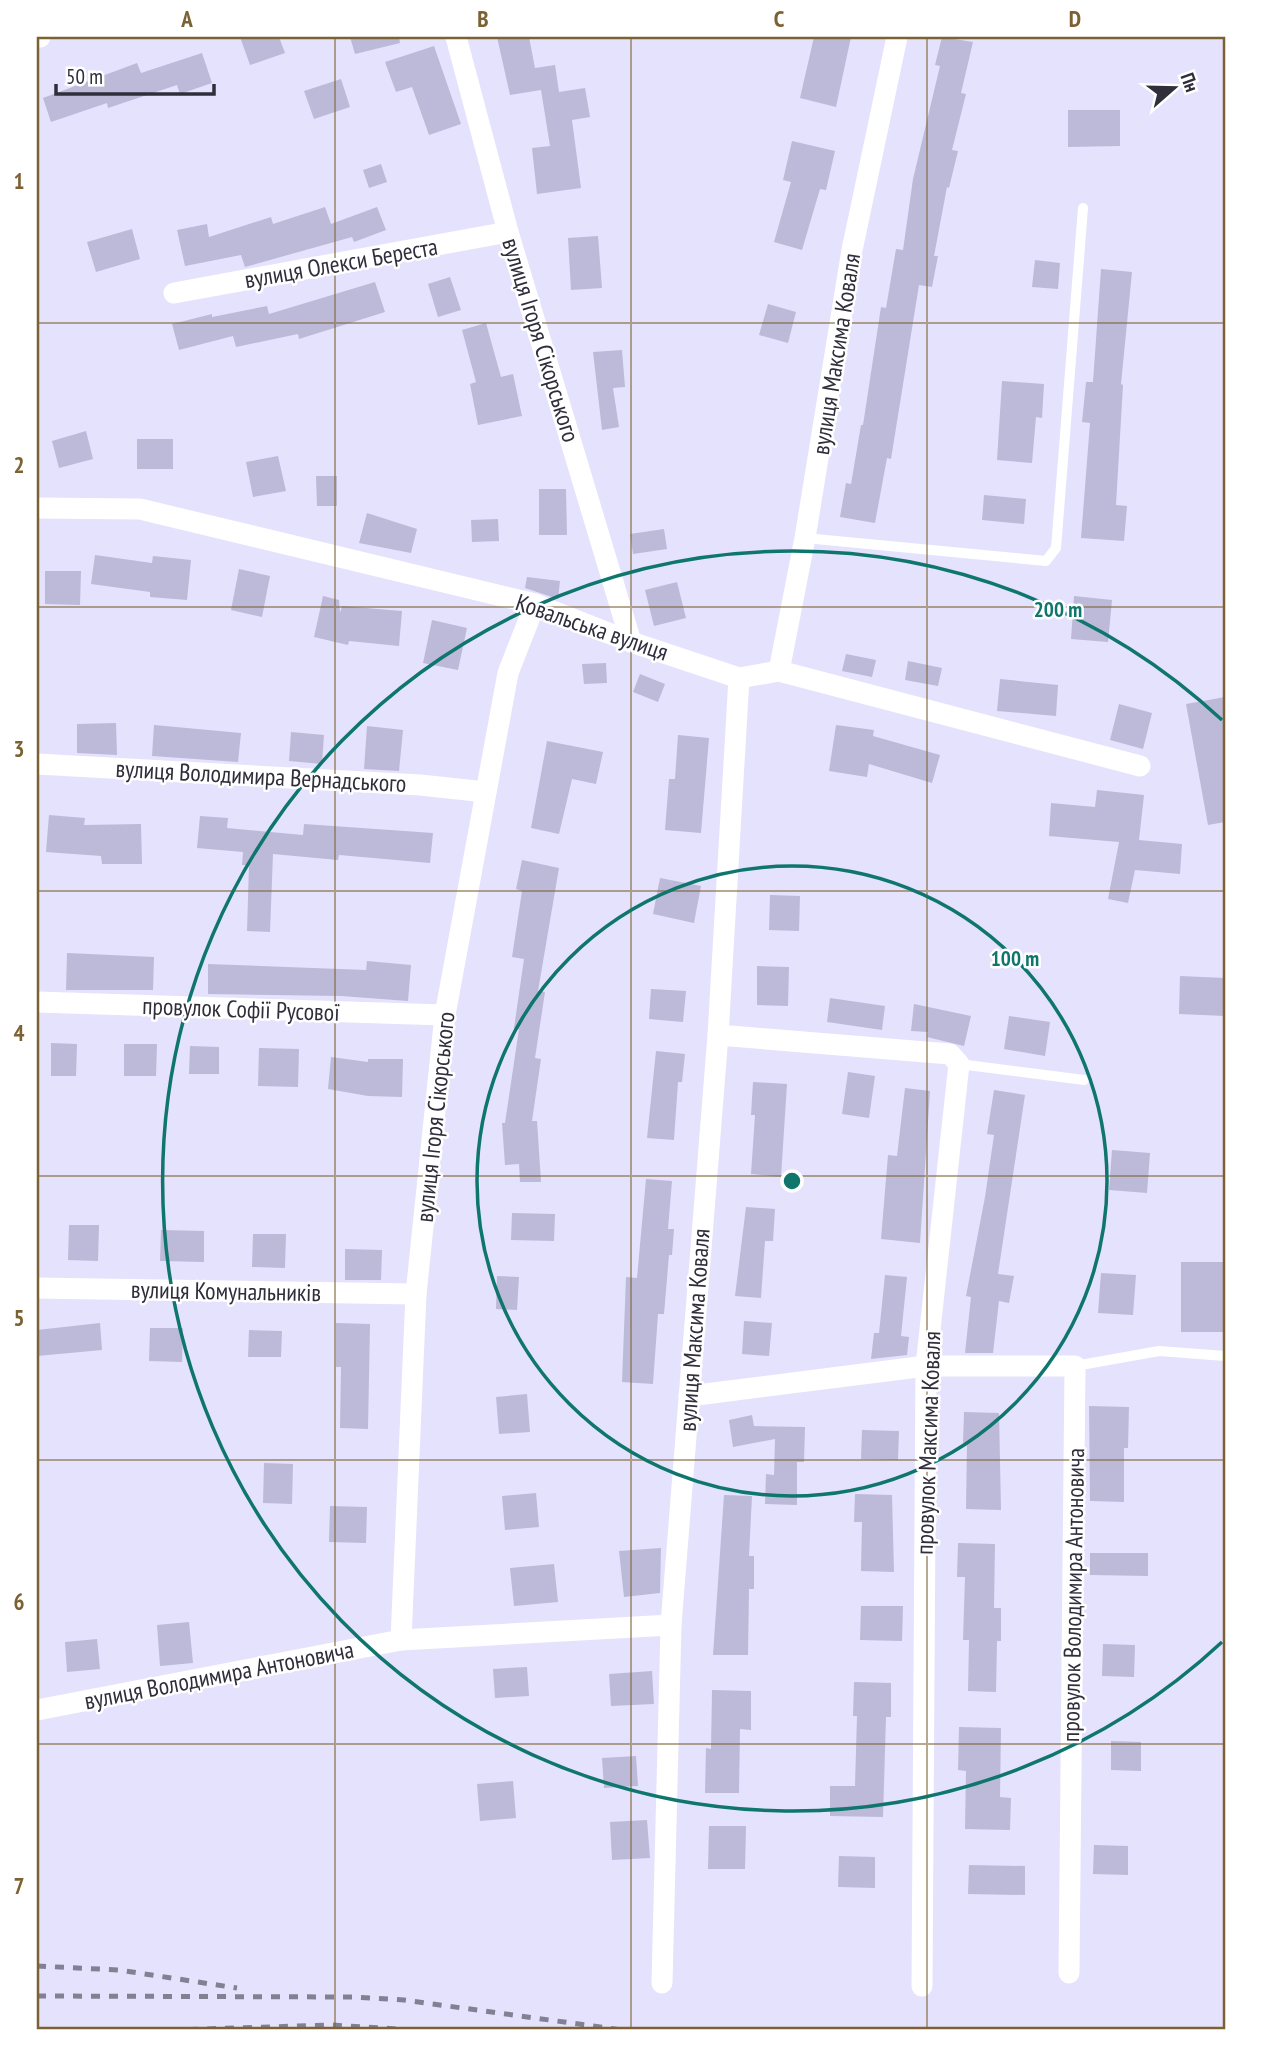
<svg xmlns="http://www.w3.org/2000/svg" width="1262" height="2067" font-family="'PT Sans Narrow',sans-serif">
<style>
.building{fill:#bdb9d9}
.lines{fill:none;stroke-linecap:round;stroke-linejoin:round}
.lane{stroke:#fff;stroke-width:10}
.street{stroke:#fff;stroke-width:21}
.rail{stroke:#838094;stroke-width:5;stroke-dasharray:9 9;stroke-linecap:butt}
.grid{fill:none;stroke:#7c6233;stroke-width:2;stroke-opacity:0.55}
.ring{fill:none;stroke:#0f766e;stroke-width:3.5}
.labels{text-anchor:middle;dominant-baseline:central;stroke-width:5;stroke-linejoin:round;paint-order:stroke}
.street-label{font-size:24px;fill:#302e3b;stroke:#fff}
.centre{fill:#0f766e;stroke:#fff;stroke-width:3.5}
.ring-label{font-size:21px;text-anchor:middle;font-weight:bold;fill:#0f766e;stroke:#fff;stroke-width:5;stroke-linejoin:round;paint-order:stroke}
.neatline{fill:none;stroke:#7c6233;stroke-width:2.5}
.grid-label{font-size:23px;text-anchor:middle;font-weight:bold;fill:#7c6233}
</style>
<rect width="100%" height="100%" fill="#e5e2fd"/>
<g class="building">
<path d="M240 37H279L285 53 250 65Z"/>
<path d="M350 37H399L400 43 355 54Z"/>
<path d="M497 37H529L535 68 555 65 559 92 585 88 590 117 572 120 581 188 537 194 532 148 550 146 541 90 510 95Z"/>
<path d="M814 37H851L836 107 800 98Z"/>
<path d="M942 37 973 42 961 93 966 94 952 150 958 151 949 188 947 187 934 256H938L932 287 919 285 891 459 887 458 875 523 840 517 846 483 851 484 861 425H863L881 307 886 308 896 249 903 250 913 179 940 66 935 65Z"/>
<path d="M434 46 461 124 429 135 412 87 396 92 385 62Z"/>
<path d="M202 53 212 83 180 94 177 85 108 108 107 103 51 122 43 98 137 63 141 73Z"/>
<path d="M341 79 350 107 314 119 304 91Z"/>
<path d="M1068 110H1120V146L1068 147Z"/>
<path d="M792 141 835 151 826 190 820 189 802 250 774 242 791 182 783 180Z"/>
<path d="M381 164 387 182 369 188 363 170Z"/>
<path d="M325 207 331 224 377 207 386 230 354 242 352 237 245 267 241 255 185 266 177 230 207 224 209 237 271 217 273 224Z"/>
<path d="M132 229 140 259 96 272 87 242Z"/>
<path d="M598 236 602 288 571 290 568 238Z"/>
<path d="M1035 260 1060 263 1058 289 1032 287Z"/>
<path d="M1101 269 1132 272 1121 384 1123 385 1116 505 1127 506 1124 541 1081 538 1090 423 1082 422 1086 382H1093Z"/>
<path d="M450 277 461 310 438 317 428 284Z"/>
<path d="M375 282 385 312 299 339 298 334 236 347 233 336 179 350 172 324 212 314V317L267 306 269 314Z"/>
<path d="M768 304 796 312 788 343 759 335Z"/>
<path d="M486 323 501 377 513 374 522 416 478 425 470 384 476 382 462 330Z"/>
<path d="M622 350 625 387 613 388 619 427 602 430 593 352Z"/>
<path d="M1002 381 1044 384 1042 418 1036 417 1032 463 997 460Z"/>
<path d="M86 431 93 459 59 468 52 441Z"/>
<rect x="137" y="439" width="36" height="30"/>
<path d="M278 456 286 491 253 497 246 462Z"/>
<path d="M316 476H337V506H317Z"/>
<path d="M539 489H566L567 535H539Z"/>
<path d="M984 495 1026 499 1024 524 982 520Z"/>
<path d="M367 513 417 529 411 553 359 543Z"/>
<path d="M498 519 499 541 472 542 471 520Z"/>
<path d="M664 529 667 549 633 554 630 534Z"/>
<path d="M95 555 152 563 153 556 191 560 187 600 150 597V592L91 584Z"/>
<path d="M239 569 270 576 262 617 231 610Z"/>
<path d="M45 571H81L80 605 45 604Z"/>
<path d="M527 577 560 581 558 599 525 588Z"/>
<path d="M677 582 686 618 654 626 645 590Z"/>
<path d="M323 596 339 600 340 613 342 606 402 611 399 646 349 641 348 645 314 637Z"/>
<path d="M1074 596 1112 600 1108 642 1071 639Z"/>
<path d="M432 620 467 628 458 670 423 663Z"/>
<path d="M846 654 876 660 872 677 842 671Z"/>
<path d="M908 661 942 668 938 686 905 680Z"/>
<path d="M606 663 607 683 584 684 582 664Z"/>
<path d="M640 674 665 684 658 702 633 692Z"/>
<path d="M1000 679 1058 685 1056 716 997 711Z"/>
<path d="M1225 697V822L1208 825 1186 704Z"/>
<path d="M1119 704 1152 713 1143 749 1110 740Z"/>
<path d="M116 723 117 755 77 753V724Z"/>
<path d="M154 725 241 733 238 762 152 756Z"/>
<path d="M836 725 874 730 873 736 940 755 932 783 869 764 867 777 829 771Z"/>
<path d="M367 726 403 730 399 771 364 769Z"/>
<path d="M291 732 324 735 322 764 289 761Z"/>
<path d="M678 735 709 738 701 833 665 830 669 779H675Z"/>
<path d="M547 741 603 752 596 784 572 779 559 834 531 828Z"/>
<path d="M1097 790 1144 795 1139 840 1182 844 1180 874 1135 870 1128 903 1108 899 1119 842 1049 836 1051 803 1095 807Z"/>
<path d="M49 815 85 818 84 825 141 824 142 864H102L101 856 46 852Z"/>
<path d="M200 816 228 818 227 828 303 835 304 824 433 833 430 863 339 855 338 860 273 854 270 932 247 931 249 865H242L243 852 197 848Z"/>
<path d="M522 860 559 868 538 991 545 992 535 1058 541 1059 532 1121H537L541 1182H520L519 1164 505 1165 502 1123H505L519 1029 514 1028 524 959 512 957 522 891 516 889Z"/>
<path d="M660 878 701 886 694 923 653 914Z"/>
<path d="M770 895 800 896 799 931 769 930Z"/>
<path d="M67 953 154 957 153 990H66Z"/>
<path d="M367 961 411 965 408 1001 341 996 208 994V964L366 970Z"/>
<path d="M757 966 789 967 788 1006 757 1005Z"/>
<path d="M1180 976 1225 978V1016L1179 1014Z"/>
<path d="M651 989 686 991 683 1022 649 1019Z"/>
<path d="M830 998 885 1006 882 1030 827 1022Z"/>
<path d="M914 1004 971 1016 964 1046 927 1037 928 1032 911 1031Z"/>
<path d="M1009 1016 1050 1022 1045 1056 1004 1049Z"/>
<path d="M51 1043 77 1044 76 1076H51Z"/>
<path d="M124 1044H157L156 1076H124Z"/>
<path d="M190 1046 219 1047V1074H189Z"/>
<path d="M259 1048 299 1049 298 1087 258 1086Z"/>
<path d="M656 1051 685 1054 682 1082H678L674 1140 647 1138Z"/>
<path d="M331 1057 368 1062V1059H403L402 1097 368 1096 328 1089Z"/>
<path d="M848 1072 875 1076 869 1118 842 1114Z"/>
<path d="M753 1082 787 1084 781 1177 751 1174 755 1115H751Z"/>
<path d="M905 1088 930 1091 920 1243 881 1239 888 1155 897 1156Z"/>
<path d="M994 1090 1025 1095 998 1274 1014 1276 1009 1303 999 1301 993 1353H965L971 1297 966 1296 985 1197 994 1135 987 1134Z"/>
<path d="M1112 1150 1150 1153 1147 1193 1109 1190Z"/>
<path d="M646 1179 672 1181 668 1229H674L672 1255H669L664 1314H658L653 1384 622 1382 626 1277 637 1278Z"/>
<path d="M746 1207 775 1209 773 1241H765L761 1298 735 1296Z"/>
<path d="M512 1213 555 1214 554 1241 511 1240Z"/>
<path d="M69 1225H99L98 1261 68 1260Z"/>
<path d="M161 1230 204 1231V1262L160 1261Z"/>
<path d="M253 1234H286L285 1268 252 1267Z"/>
<path d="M345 1249 382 1250 381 1280H345Z"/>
<rect x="1181" y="1262" width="44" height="70"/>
<path d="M1101 1273 1136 1275 1133 1315 1098 1313Z"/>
<path d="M885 1275 907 1277 901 1336 909 1337 907 1355 871 1359 874 1333H879Z"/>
<path d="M497 1276 519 1277 517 1310 496 1309Z"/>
<path d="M744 1321 772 1323 769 1356 742 1354Z"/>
<path d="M100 1323 102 1350 37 1356V1330Z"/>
<path d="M336 1323 370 1324 368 1429 340 1428 341 1367H336Z"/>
<path d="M150 1328H183L182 1362 149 1361Z"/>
<path d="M249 1330 282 1331 281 1357H248Z"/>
<path d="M527 1394 530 1432 499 1434 496 1397Z"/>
<path d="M1089 1406 1129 1407 1128 1448H1124V1502L1090 1501Z"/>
<path d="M964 1412 999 1413 1001 1510 966 1509 967 1443H963Z"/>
<path d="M752 1415 754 1426 805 1427 804 1462H797V1505L765 1504 766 1474 774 1475 775 1439 733 1447 729 1420Z"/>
<path d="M862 1430 899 1431 898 1460 861 1459Z"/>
<path d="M264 1463 293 1464 292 1504 263 1503Z"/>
<path d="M536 1493 539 1527 505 1530 502 1496Z"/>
<path d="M855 1494 892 1495 894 1572 861 1571 862 1522H854Z"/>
<path d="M724 1495 752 1496 749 1556H754V1589H749L748 1655H713Z"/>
<path d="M330 1506 367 1507 366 1543 329 1542Z"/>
<path d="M958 1543 995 1544 994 1608H1001V1641H997L996 1692 968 1691 969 1640H963L965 1577H957Z"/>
<path d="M661 1548 660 1593 624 1597 619 1551Z"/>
<path d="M1090 1553H1148V1576L1090 1575Z"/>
<path d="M554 1564 558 1602 514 1606 510 1568Z"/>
<path d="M861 1606H903L902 1641 860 1640Z"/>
<path d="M189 1622 193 1663 160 1666 157 1625Z"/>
<path d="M97 1639 100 1669 67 1672 65 1642Z"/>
<path d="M1103 1644 1135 1645 1134 1677 1102 1676Z"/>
<path d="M527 1667 529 1696 495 1698 493 1669Z"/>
<path d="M652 1671 654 1704 611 1706 609 1674Z"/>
<path d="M854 1682 891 1683V1717H886L883 1817 830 1816V1786H855L857 1716H853Z"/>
<path d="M712 1690 751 1691V1730L740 1729 739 1793H705L706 1748 711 1749Z"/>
<path d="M959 1727 1001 1728 1000 1797 1011 1798 1010 1830 965 1829 966 1771 958 1770Z"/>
<path d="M1111 1741 1141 1742V1771L1111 1770Z"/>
<path d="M636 1756 638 1786 604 1788 602 1758Z"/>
<path d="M513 1781 516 1818 480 1821 477 1784Z"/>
<path d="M647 1820 650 1858 612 1860 610 1822Z"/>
<path d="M709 1826H746L745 1869H708Z"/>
<path d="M1094 1845 1128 1846V1875L1093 1874Z"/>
<path d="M839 1856 875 1857V1888L838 1887Z"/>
<path d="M969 1865 1025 1866V1895L968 1894Z"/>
</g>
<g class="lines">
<g class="lane">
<path d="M805 538 1046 561 1056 548 1083 208"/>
<path d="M959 1064 1084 1080"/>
<path d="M1075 1366 1159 1351 1225 1356"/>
</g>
<g class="street">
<path d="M37 37H40"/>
<path d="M456 37 508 232 631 642"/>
<path d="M174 293 508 232"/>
<path d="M37 508 140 509 535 604 631 642 739 678 779 671 1140 766"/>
<path d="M779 671 805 538 852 250 897 37"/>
<path d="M37 764 420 785 486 792"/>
<path d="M37 1002 445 1015"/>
<path d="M718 1035 950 1054 959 1064 926 1366 922 1986"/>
<path d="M37 1288 416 1294"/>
<path d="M689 1396 926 1366H1075L1069 1973"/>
<path d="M401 1640 416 1294 445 1015 508 673 535 604"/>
<path d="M37 1710 401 1640 671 1625"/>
<path d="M662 1983 671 1625 718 1035 739 678"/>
</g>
<g class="rail">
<path d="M37 1966 119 1970 237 1988"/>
<path d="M37 1996 352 1997 404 2000 622 2030"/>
<path d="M171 2030 331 2025 414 2030"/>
</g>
</g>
<path class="grid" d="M335 37V2030M631 37V2030M927 37V2030M37 323H1225M37 607H1225M37 891H1225M37 1176H1225M37 1460H1225M37 1744H1225"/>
<g class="ring">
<circle cx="792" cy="1181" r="315"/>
<path d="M1222 1642A630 630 0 1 1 1222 720"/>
</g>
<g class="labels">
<g class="street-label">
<text transform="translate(341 263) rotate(-10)">вулиця Олекси Береста</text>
<text transform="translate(541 340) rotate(73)">вулиця Ігоря Сікорського</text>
<text transform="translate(836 354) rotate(-81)">вулиця Максима Коваля</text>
<text transform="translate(592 627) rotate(19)">Ковальська вулиця</text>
<text transform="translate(261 776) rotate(3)">вулиця Володимира Вернадського</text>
<text transform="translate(241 1009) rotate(2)">провулок Софії Русової</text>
<text transform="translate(435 1117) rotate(-84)">вулиця Ігоря Сікорського</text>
<text transform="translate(226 1291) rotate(1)">вулиця Комунальників</text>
<text transform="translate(694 1330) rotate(-86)">вулиця Максима Коваля</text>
<text transform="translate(928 1443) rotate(-88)">провулок Максима Коваля</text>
<text transform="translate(1073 1595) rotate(-89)">провулок Володимира Антоновича</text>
<text transform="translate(219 1675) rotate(-11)">вулиця Володимира Антоновича</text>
</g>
</g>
<circle cx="792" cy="1181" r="10" class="centre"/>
<g class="ring-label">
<text x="1058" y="617">200 m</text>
<text x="1015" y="966">100 m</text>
</g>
<rect width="1262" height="2067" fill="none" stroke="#ffffff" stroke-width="77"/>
<g transform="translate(1174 88) rotate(70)" stroke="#ffffff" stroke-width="5" paint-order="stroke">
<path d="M0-5L12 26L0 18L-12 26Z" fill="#302e3b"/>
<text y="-10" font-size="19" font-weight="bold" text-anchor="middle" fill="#302e3b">Пн</text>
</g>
<path d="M56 84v10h158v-10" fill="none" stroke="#302e3b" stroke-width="3.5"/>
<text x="66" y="84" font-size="21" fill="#302e3b" stroke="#ffffff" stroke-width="5" paint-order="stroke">50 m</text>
<rect x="38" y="38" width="1186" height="1990" class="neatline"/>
<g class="grid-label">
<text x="187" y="27">A</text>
<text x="483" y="27">B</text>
<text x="779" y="27">C</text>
<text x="1075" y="27">D</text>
<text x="19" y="189">1</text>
<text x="19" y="473">2</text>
<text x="19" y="757">3</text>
<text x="19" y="1041">4</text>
<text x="19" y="1326">5</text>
<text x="19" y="1610">6</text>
<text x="19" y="1894">7</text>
</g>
</svg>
